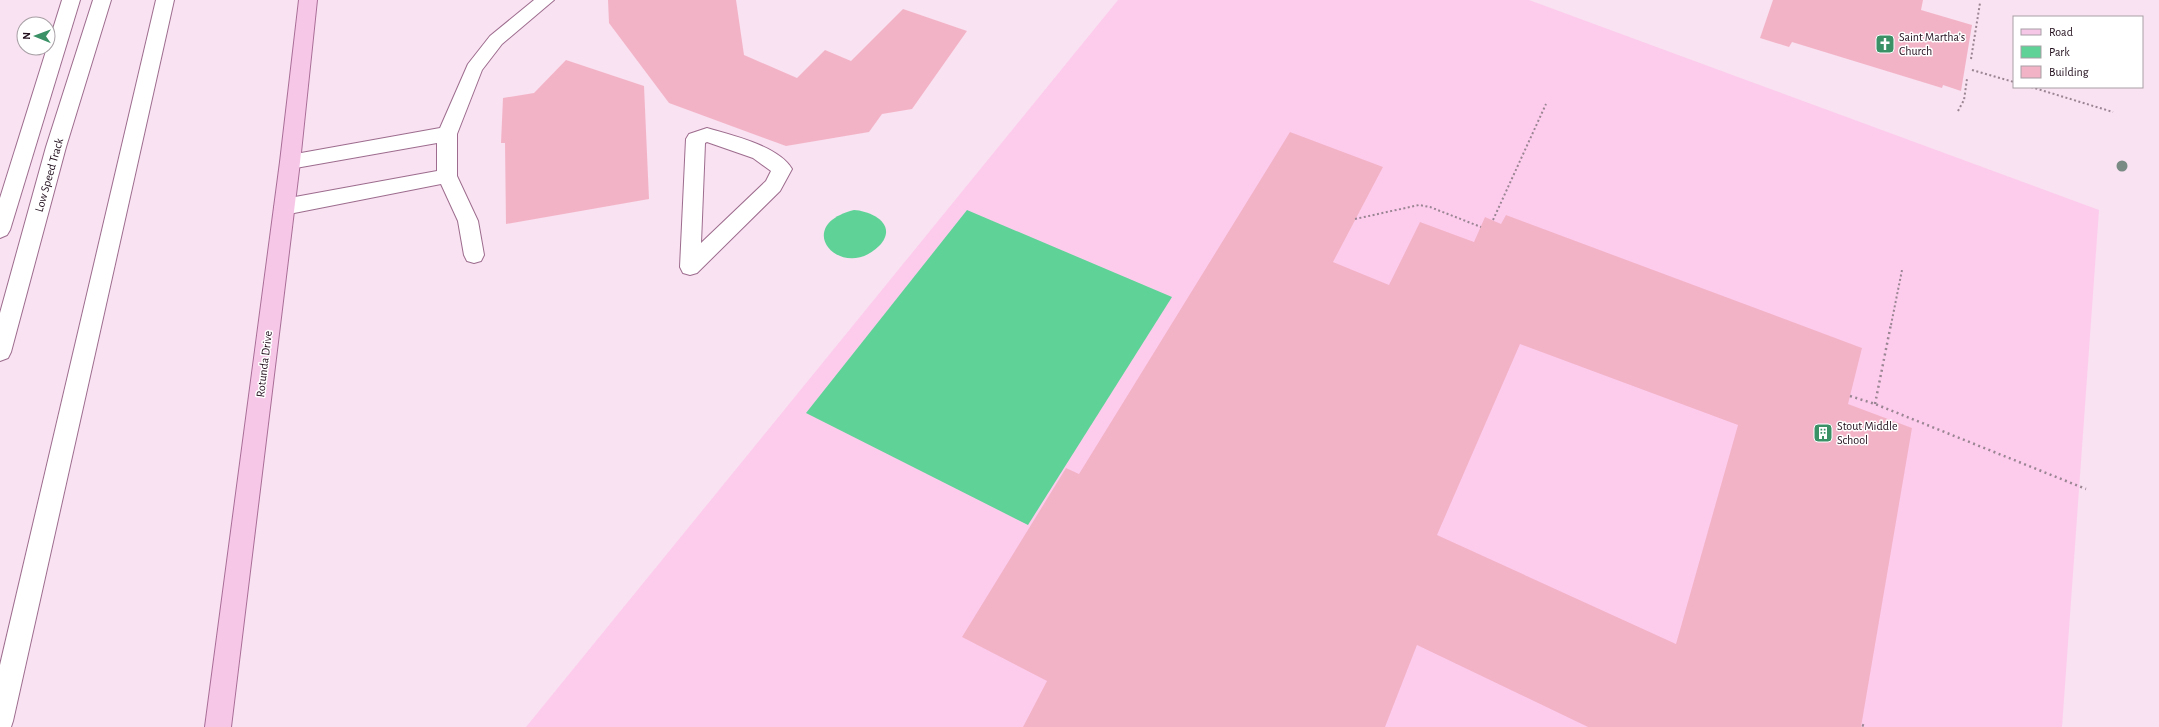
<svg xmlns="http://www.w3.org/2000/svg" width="2159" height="727" font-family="'Alegreya Sans',sans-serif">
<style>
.built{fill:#fdcced}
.green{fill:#5fd298}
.building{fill:#f3b3c7;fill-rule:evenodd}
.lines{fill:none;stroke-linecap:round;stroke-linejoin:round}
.minor-casing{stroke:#9d6c8e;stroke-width:2}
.major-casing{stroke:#a96e97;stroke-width:2}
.path-far1{stroke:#9a8593;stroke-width:2;stroke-dasharray:2 2.5;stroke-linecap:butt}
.path{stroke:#9a8593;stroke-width:2.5;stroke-dasharray:2 3.5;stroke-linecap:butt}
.minor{fill:#fff;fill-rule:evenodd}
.major{fill:#f7c7e8;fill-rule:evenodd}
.tree{fill:#798b84}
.labels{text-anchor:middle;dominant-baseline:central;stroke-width:3;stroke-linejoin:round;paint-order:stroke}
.poi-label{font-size:12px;fill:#220f1d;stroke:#fff;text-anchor:start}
.street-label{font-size:12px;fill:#220f1d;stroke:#fff}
</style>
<rect width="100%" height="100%" fill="#f9e2f1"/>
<path class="built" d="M1118 0H1529L2099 210 2062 727H526Z"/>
<g class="green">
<path d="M854 210C872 211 899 225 879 246 842 283 790 226 854 210Z"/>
<path d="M967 210 1172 297 1028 525 806 413Z"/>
</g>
<g class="building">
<path d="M608 0H736L744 55 797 78 825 50 851 61 903 9 967 31 912 109 882 114 869 132 786 146 669 103 609 23Z"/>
<path d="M1773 0H1923L1921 10 1972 25 1961 91 1943 85 1942 88 1792 42 1789 47 1760 38Z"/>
<path d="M566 60 644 86 649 199 506 224 505 143H501L503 98 534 93Z"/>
<path d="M1290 132 1383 167 1333 262 1389 285 1420 222 1474 242 1485 217 1501 224 1506 215 1862 348 1848 404 1912 428 1861 727H1588L1417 645 1385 727H1023L1047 681 962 637 1066 468 1079 474ZM1520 344 1738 425 1676 644 1437 535Z"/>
</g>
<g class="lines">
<defs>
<g id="minor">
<path d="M62 0H80L10 230 7 235 0 238V198Z"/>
<path d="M93 0H111L66 147 11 352 8 358 0 361V313L46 147Z"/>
<path d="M156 0H174L13 721 11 727H0V665Z"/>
<path d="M534 0H554L502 44 482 70 457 134V176L478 221 484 255 481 261 474 263 467 261 464 255 458 221 441 184 284 215 277 212 274 207 277 202 284 199 437 171V143L290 169 283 167 280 162 283 157 290 155 440 128 468 64 490 36Z"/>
<path d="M707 128C731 135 779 146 792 169L780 191 697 273 690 275 683 273 680 267 686 139 689 134ZM707 142 753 158 771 171 766 181 701 243 705 143Z"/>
</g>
<path id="major" d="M299 0H317L300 162 231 727H205L280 162Z"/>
</defs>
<use href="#minor" class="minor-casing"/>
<use href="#major" class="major-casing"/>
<g class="path-far1">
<path d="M1971 59 1980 3"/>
<path d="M1972 70 2014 82"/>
<path d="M2031 87 2113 112"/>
<path d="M1958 111 1964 100 1967 79"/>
<path d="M1355 219 1419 205 1430 207 1481 227"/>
<path d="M1493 220 1546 104"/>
<path d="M1891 325 1902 270"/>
</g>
<g class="path">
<path d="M1850 396 1875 404 2086 489"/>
<path d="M1875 404 1891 324"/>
<path d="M1862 725 1867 727"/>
</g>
<use href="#minor" class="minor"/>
<use href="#major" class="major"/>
</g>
<circle class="tree" cx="2122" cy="166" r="5.5"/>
<defs>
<symbol id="church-square" viewBox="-11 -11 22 22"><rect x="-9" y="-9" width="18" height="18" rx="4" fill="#3a9166" stroke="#fff"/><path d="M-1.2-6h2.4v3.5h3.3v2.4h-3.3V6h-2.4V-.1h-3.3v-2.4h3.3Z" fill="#fff"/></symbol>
<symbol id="building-square" viewBox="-11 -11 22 22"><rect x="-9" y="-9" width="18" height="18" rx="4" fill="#3a9166" stroke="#fff"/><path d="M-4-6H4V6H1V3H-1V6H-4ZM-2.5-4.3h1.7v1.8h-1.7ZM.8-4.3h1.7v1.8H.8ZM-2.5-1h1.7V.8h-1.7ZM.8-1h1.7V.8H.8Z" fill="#fff"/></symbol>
</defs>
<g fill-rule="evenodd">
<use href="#church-square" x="1874" y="33" width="22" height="22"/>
<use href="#building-square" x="1812" y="422" width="22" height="22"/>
</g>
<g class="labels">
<g class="poi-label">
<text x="1899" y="37">Saint Martha’s<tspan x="1899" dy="14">Church</tspan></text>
<text x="1837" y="426">Stout Middle<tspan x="1837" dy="14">School</tspan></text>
</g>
<g class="street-label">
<text transform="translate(49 175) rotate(-74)">Low Speed Track</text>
<text transform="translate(264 364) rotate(-83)">Rotunda Drive</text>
</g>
</g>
<rect x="2013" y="16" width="130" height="72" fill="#ffffff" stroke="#a79fa5"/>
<rect x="2021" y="29" width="20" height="6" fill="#f7c7e8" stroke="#a79fa5"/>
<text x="2049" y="36" font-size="12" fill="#220f1d">Road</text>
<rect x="2021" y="46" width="20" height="12" fill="#5fd298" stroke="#a79fa5"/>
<text x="2049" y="56" font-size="12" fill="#220f1d">Park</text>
<rect x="2021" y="66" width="20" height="12" fill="#f3b3c7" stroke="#a79fa5"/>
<text x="2049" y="76" font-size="12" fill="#220f1d">Building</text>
<g transform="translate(36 36) rotate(271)"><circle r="19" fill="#ffffff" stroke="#a79fa5"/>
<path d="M0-3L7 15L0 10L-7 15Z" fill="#3a9166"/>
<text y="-6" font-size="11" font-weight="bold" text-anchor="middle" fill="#220f1d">N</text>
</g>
</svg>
